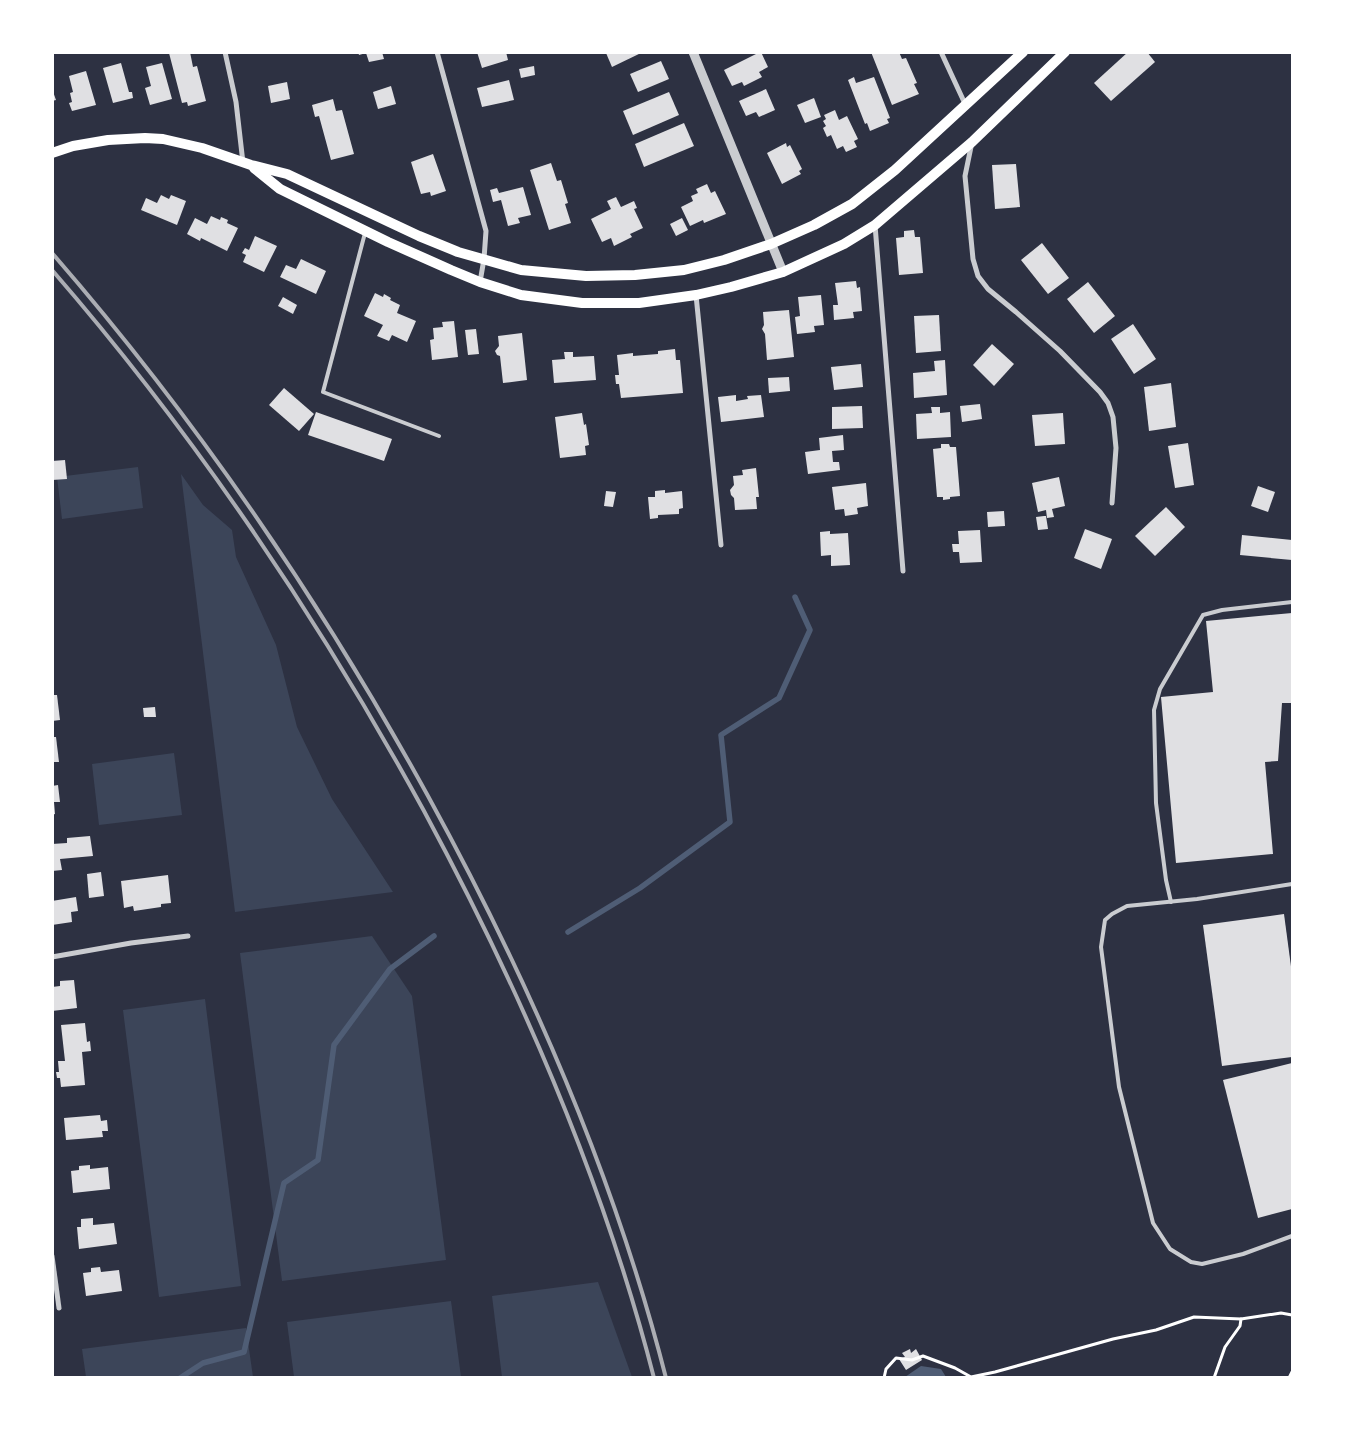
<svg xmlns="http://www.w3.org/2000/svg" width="1345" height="1430" font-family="Lato,sans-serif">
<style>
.green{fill:#3c4559}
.water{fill:#4f5d75}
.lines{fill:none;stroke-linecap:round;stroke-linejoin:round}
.stream{stroke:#4f5d75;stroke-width:5.5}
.building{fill:#e0e0e3}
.path{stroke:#fff;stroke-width:3}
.service{stroke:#caccd0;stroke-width:4}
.minor{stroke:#caccd0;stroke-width:5}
.tertiary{stroke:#caccd0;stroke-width:9}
.secondary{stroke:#fff;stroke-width:10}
.rail{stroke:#abadb3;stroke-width:4}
</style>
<rect width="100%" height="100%" fill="#2d3142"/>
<g class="green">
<path d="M138 467 143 508 62 519 57 477Z"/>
<path d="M181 474 203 505 232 530 236 557 276 645 297 727 332 799 393 892 235 912Z"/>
<path d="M174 753 182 815 99 825 92 764Z"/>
<path d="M372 936 412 996 446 1260 282 1281 240 953Z"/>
<path d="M205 999 241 1286 159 1297 123 1010Z"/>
<path d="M598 1282 632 1377H502L492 1296Z"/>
<path d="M451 1301 461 1377H294L287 1322Z"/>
<path d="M246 1328 253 1377H86L82 1349Z"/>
</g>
<path class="water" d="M921 1366 941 1369 946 1377H905Z"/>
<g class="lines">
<g class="stream">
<path d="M568 932 640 888 730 822 721 735 779 698 810 630 795 597"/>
<path d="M180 1378 203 1363 244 1352 284 1183 318 1160 334 1045 390 969 434 936"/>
</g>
</g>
<g class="building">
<path d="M190 52 193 67 197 66 206 101 188 106 187 102 182 103 169 53Z"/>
<path d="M358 52H382L384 59 369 62 366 53 359 55Z"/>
<path d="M477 52H506L508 60 482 68Z"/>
<path d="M608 52H643L612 67 606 53Z"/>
<path d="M760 52H761L768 67 759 72 762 77 744 86 742 82 732 86 724 70Z"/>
<path d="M871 52H899L902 59 906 58 917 83 914 84 919 94 892 105Z"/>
<path d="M1128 52H1147L1155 62 1111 101 1094 83Z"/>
<path d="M661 61 669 79 638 92 630 74Z"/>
<path d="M121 63 129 92H132L133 98 113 103 103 68Z"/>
<path d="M162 63 172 99 150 105 145 88 151 86 146 67Z"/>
<path d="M534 66 535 75 521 78 519 69Z"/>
<path d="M86 71 96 105 72 111 69 103 72 102 70 93 73 92 69 76Z"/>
<path d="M854 77 856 83 874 77 890 118 887 119 889 123 870 131 867 123 865 124 848 80Z"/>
<path d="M509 80 514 100 482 107 477 88Z"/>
<path d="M287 82 290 99 271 103 268 86Z"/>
<path d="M391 86 396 104 378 109 373 92Z"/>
<path d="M52 89 56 100 52 101Z"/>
<path d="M766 89 775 110 759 117 756 112 746 116 739 101Z"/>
<path d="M669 92 679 115 633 135 623 111Z"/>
<path d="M814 98 821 117 805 123 797 105Z"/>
<path d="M333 99 336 111 342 110 354 154 331 160 319 116 315 117 312 105Z"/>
<path d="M835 110 839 120 847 116 858 139 854 141 857 147 846 152 843 146 837 149 831 135 827 137 823 128 826 126 823 121 826 119 824 115Z"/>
<path d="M684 123 694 146 644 167 635 144Z"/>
<path d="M786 143 787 147 790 145 802 169 799 171 801 174 782 184 767 153Z"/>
<path d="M433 154 446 191 431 196 430 192 421 194 411 162Z"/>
<path d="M551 163 557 181 561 180 568 203 565 204 571 223 549 230 530 170Z"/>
<path d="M1016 164 1020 207 995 209 992 165Z"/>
<path d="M707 184 711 193 715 191 726 214 704 223 703 220 690 226 681 207 693 201 691 196 698 193 696 189Z"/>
<path d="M523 187 531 215 518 218 520 223 508 226 501 200 493 202 490 190 497 188 499 193Z"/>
<path d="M161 195 169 199 171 195 186 201 177 225 141 210 146 198 157 203Z"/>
<path d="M616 197 621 207 634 201 637 208 634 209 643 228 630 234 632 237 614 246 611 238 602 242 591 219 611 209 607 201Z"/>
<path d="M211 216 220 220 221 217 228 220 227 223 238 228 227 251 201 238 200 241 187 234 195 218 207 224Z"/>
<path d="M682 218 688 230 676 236 670 224Z"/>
<path d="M914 230 915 237H920L923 273 899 275 896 238 904 237V231Z"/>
<path d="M255 236 277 246 264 272 243 262 246 255 242 253 245 248 249 250Z"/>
<path d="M1042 243 1069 278 1048 294 1021 260Z"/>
<path d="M301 259 326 271 316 294 280 277 286 265 296 269Z"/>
<path d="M856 281 857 288 860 287 862 311 853 312 854 318 834 320 833 305H838L835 283Z"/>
<path d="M1088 282 1115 316 1094 333 1067 299Z"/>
<path d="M375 293 383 297 384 294 391 298 390 300 400 305 397 313 416 321 407 342 392 335 389 341 377 336 383 325 364 316Z"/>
<path d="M821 295 824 325 814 326 815 332 797 334 795 317 800 316 798 297Z"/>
<path d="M283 297 297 305 293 314 278 306Z"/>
<path d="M789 310 794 357 767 360 765 334 762 329 764 325 763 312Z"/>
<path d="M939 315 941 351 916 353 914 316Z"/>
<path d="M454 321 458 357 432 360 430 340 434 339 433 328 443 327 442 322Z"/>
<path d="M1133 324 1156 359 1134 374 1111 339Z"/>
<path d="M476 329 479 354 468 355 465 330Z"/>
<path d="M522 333 527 380 503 383 500 356 497 355 495 351 499 346 498 336Z"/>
<path d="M992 344 1014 364 994 386 973 365Z"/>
<path d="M675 349 676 360H680L683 393 621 398 619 384H616L615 375H619L617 355 633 353V356L658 354V351Z"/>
<path d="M564 352H573V357L594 356 596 380 554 383 552 360 565 359Z"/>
<path d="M945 360 947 395 914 398 913 373 935 371 934 361Z"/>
<path d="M861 364 863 387 834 390 831 367Z"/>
<path d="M789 377 790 391 769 393 768 378Z"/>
<path d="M1171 383 1176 427 1149 431 1144 387Z"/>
<path d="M284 388 314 414 299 431 269 405Z"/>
<path d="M736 395V401L748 399 747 396 761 395 764 417 721 422 718 397Z"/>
<path d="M980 404 982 419 962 422 960 406Z"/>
<path d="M862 406 863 428 832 429V407Z"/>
<path d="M931 407H940V413L950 412 951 437 917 439 916 414 932 413Z"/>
<path d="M316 412 392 439 384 461 308 435Z"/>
<path d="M582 413 584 425 586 424 589 445 585 446 586 455 560 458 555 417Z"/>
<path d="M1063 413 1065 444 1035 446 1032 415Z"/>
<path d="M843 435 844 450 832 451 833 462H839L840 470 808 474 805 452 820 450 819 438Z"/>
<path d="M1188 443 1194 485 1175 488 1168 446Z"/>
<path d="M941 444H949L950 447H956L960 496 950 497V499L943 500V497H937L933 449 941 448Z"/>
<path d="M65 460 67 479 52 480V461Z"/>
<path d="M756 468 759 497H756L757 509 735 510 734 498 731 495 730 490 734 485 733 476 743 475 742 470Z"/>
<path d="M1059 477 1065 506 1052 509 1054 517 1047 518 1046 510 1038 512 1032 483Z"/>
<path d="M866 483 868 506 857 508 858 514 845 516 844 509 835 510 832 487Z"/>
<path d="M1258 486 1275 492 1268 512 1251 506Z"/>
<path d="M665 490V493L682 491 683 508 679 509V514L658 515V518L650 519 648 497H655V491Z"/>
<path d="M606 491 616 492 613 507 604 506Z"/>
<path d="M1166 507 1185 527 1155 556 1135 536Z"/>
<path d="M1004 511 1005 526 988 527 987 512Z"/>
<path d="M1044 516H1046L1048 529 1038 530 1036 517Z"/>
<path d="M1085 529 1112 539 1101 569 1074 558Z"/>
<path d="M980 530 982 562 960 563 959 552H953L952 544H959L958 531Z"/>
<path d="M830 531V534L848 533 850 565 831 566V555L821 556 820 532Z"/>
<path d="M1242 535 1292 540V560L1240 555Z"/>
<path d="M1292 613V703H1282L1278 761 1265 762 1273 854 1176 863 1161 697 1213 692 1206 621Z"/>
<path d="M52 695H57L60 720 52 721Z"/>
<path d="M155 707 156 717H144L143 708Z"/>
<path d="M52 737H56L59 762H52Z"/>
<path d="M58 785 60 802H54L55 814 52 815V786Z"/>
<path d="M90 836 93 856 60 859 62 870 52 871V844L67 843V838Z"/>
<path d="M101 872 104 896 89 898 87 874Z"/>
<path d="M168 875 171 903 161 904V907L134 911 133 906 124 908 121 881Z"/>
<path d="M76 897 78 911 71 912 72 922 52 925V901Z"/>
<path d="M1284 914 1292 974V1057L1222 1066 1203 925Z"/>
<path d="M74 980 77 1008 52 1011V987L60 986V981Z"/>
<path d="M85 1023 87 1042 90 1041 91 1051 82 1052 85 1085 61 1087 60 1078H57L56 1072H59L58 1061H65L61 1025Z"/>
<path d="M1292 1063V1209L1258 1218 1223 1080Z"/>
<path d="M100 1115 101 1121 107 1120 108 1131H102L103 1137 66 1140 64 1118Z"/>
<path d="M90 1165V1169L108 1167 110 1189 73 1193 71 1171 79 1170V1166Z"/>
<path d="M93 1218V1225L114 1223 117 1244 79 1249 77 1227H81V1219Z"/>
<path d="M100 1267 101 1272 119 1270 122 1291 86 1296 83 1273 91 1272V1268Z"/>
<path d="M910 1349 911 1353 916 1349 922 1360 906 1370 899 1359 905 1357 902 1353Z"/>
</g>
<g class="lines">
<g class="path">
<path d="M884 1378 886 1369 896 1358 912 1360 923 1356 955 1368 971 1377 995 1372 1113 1339 1156 1330 1194 1317 1241 1319 1281 1313 1292 1315"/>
<path d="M1214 1378 1225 1347 1240 1326 1241 1319"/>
<path d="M1289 1378 1292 1372"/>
</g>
<g class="service">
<path d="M365 233 323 392 439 436"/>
<path d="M1292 884 1197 899 1127 906 1112 914 1105 920 1101 947 1119 1087 1153 1223 1170 1249 1191 1262 1202 1264 1243 1254 1292 1236"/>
<path d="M1171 902 1166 880 1156 803 1154 710 1160 689 1203 615 1222 610 1292 602"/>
</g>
<g class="minor">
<path d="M225 52 236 102 243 163"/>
<path d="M437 52 486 231 484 259 480 282"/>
<path d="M941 52 966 106"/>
<path d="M972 142 965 176 973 259 978 276 988 289 1016 312 1060 351 1100 392 1108 403 1113 417 1116 448 1112 503"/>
<path d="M875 225 903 571"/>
<path d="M696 295 721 545"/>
<path d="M52 957 131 943 188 936"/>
<path d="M52 1256 59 1308"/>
</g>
<path class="tertiary" d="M693 52 783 272"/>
<g class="secondary">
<path d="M52 153 73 146 108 140 145 138 163 139 202 148 251 165 287 174 419 236 458 252 521 270 586 276 635 275 684 270 724 260 771 244 814 225 852 204 895 170 1023 52"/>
<path d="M254 168 280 189 388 242 451 270 480 282 521 295 582 303H639L696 295 731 287 783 272 844 244 875 225 972 142 1065 52"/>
</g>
<g class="rail">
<path d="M52 253C197 420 322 603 428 796 529 980 614 1174 666 1378"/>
<path d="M52 270C196 436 319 619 424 811 521 991 603 1179 654 1378"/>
<path d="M1087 1378H1098"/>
</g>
</g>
<rect width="1345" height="1430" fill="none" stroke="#ffffff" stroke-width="108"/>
</svg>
